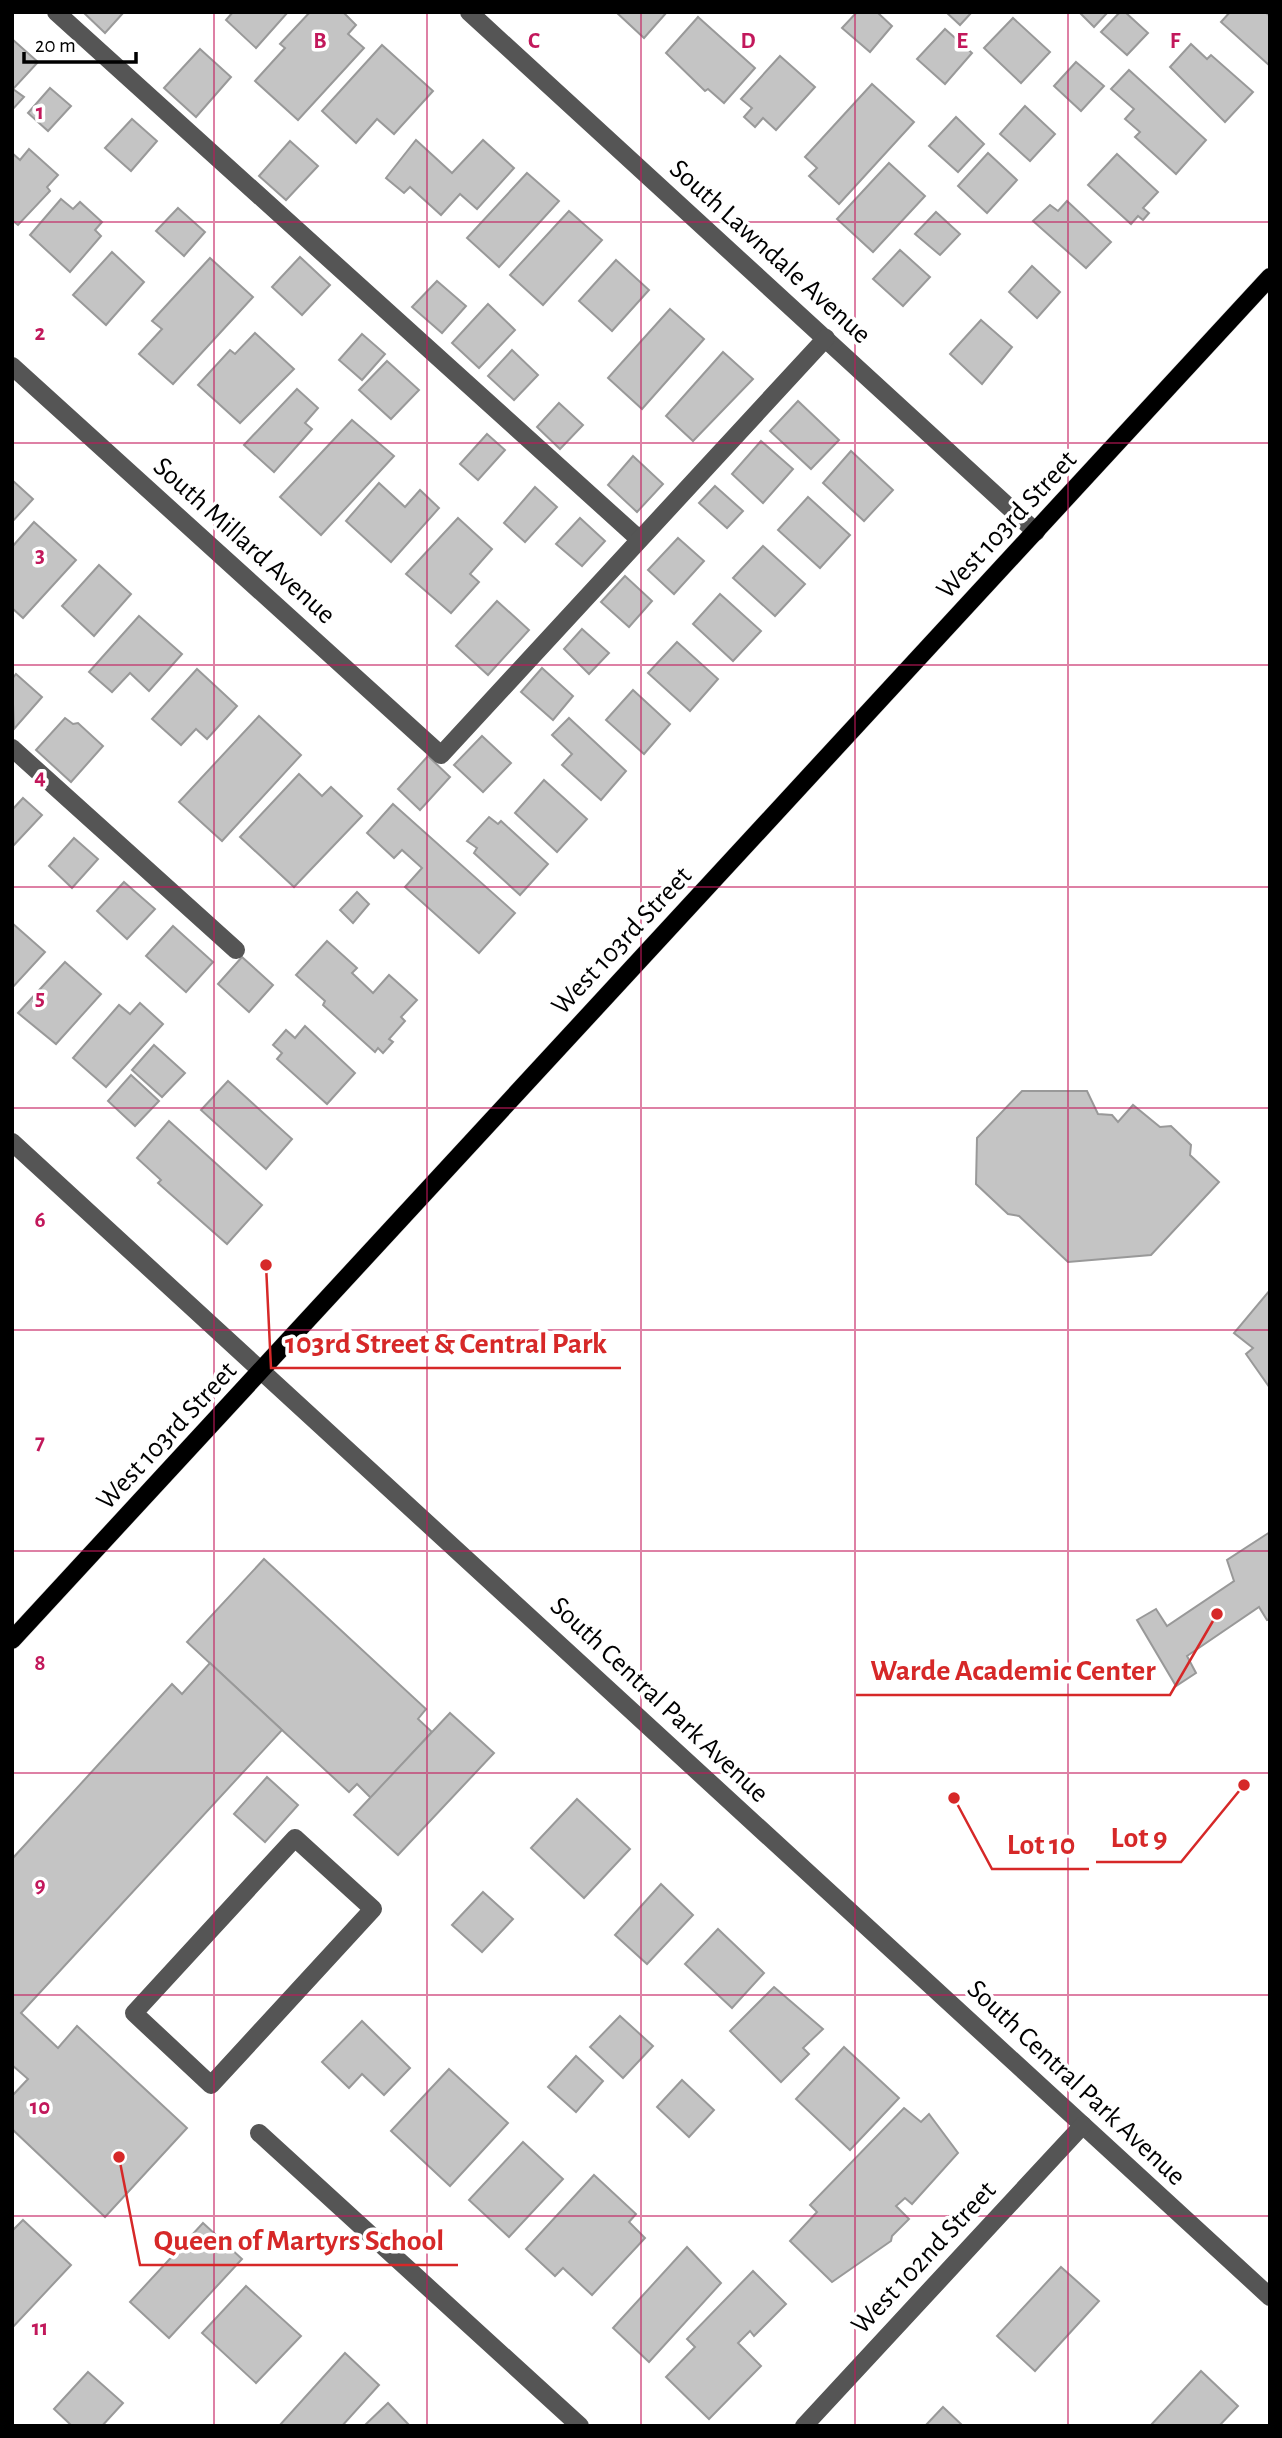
<svg xmlns="http://www.w3.org/2000/svg" width="1282" height="2438" font-family="'Alegreya Sans',sans-serif">
<style>
.building{fill:#c4c4c4;stroke:#999;stroke-width:2}
.lines{fill:none;stroke-linecap:round;stroke-linejoin:round}
.major-casing{stroke:#dbdbdb;stroke-width:19}
.minor{stroke:#555;stroke-width:18}
.major{stroke:#000;stroke-width:18}
.grid{fill:none;stroke:#c2185b;stroke-width:2;stroke-opacity:0.55}
.labels{text-anchor:middle;dominant-baseline:central;stroke-width:7;stroke-linejoin:round;paint-order:stroke}
.street-label{font-size:28px;fill:#000;stroke:#fff}
.grid-label{font-size:23px;text-anchor:middle;font-weight:bold;fill:#c2185b;stroke:#fff;stroke-width:7;stroke-linejoin:round;paint-order:stroke}
.leader{fill:none;stroke:#d62828;stroke-width:2.5}
.callout-dot{fill:#d62828;stroke:#fff;stroke-width:2.5}
.callout-label{font-size:30px;text-anchor:middle;font-weight:bold;fill:#d62828;stroke:#fff;stroke-width:7;stroke-linejoin:round;paint-order:stroke}
</style>
<rect width="100%" height="100%" fill="#fff"/>
<g class="building">
<path d="M83 12H124L105 33Z"/>
<path d="M233 12H288L256 48 226 20Z"/>
<path d="M310 12H343L356 25 348 34 364 48 298 120 255 81 285 48 280 44Z"/>
<path d="M616 12H667L644 38Z"/>
<path d="M857 12H877L892 26 870 52 842 28Z"/>
<path d="M946 12H972L960 25Z"/>
<path d="M1079 12H1108L1094 27Z"/>
<path d="M1120 12H1125L1148 33 1127 55 1101 32Z"/>
<path d="M1230 12H1265L1270 16V66L1221 22Z"/>
<path d="M698 17 755 68 724 103 708 89 705 91 666 53Z"/>
<path d="M1013 18 1050 52 1021 83 984 48Z"/>
<path d="M945 29 972 53 945 84 917 59Z"/>
<path d="M12 39 38 62 13 89 24 97 12 110Z"/>
<path d="M1191 44 1207 59 1211 55 1253 92 1225 122 1170 67Z"/>
<path d="M382 45 433 91 394 134 377 119 356 143 322 111Z"/>
<path d="M200 49 231 77 196 117 164 88Z"/>
<path d="M780 56 815 87 776 130 763 118 755 127 744 117 752 108 741 99Z"/>
<path d="M1076 62 1104 86 1081 111 1054 86Z"/>
<path d="M1129 70 1206 140 1176 174 1135 137 1140 132 1125 119 1134 109 1111 89Z"/>
<path d="M872 84 914 122 839 204 809 176 817 168 805 157Z"/>
<path d="M50 88 71 106 48 131 28 113Z"/>
<path d="M1025 106 1055 134 1030 161 1000 134Z"/>
<path d="M956 117 984 144 958 172 929 146Z"/>
<path d="M132 119 157 141 131 171 105 148Z"/>
<path d="M416 140 452 173 483 140 514 168 477 209 460 194 441 215 410 187 404 193 386 178Z"/>
<path d="M290 141 318 166 286 200 259 176Z"/>
<path d="M29 149 58 175 47 187 50 191 18 225 12 220V153L20 160Z"/>
<path d="M988 153 1017 180 987 213 958 186Z"/>
<path d="M1117 154 1158 192 1143 208 1149 213 1143 220 1138 216 1131 224 1088 185Z"/>
<path d="M889 163 925 196 873 252 837 219Z"/>
<path d="M527 173 559 201 499 267 467 238Z"/>
<path d="M61 199 73 209 80 202 102 222 95 230 101 236 70 272 30 235Z"/>
<path d="M1067 201 1111 242 1086 268 1033 221 1050 205 1058 211Z"/>
<path d="M178 208 205 232 184 256 156 231Z"/>
<path d="M569 211 602 240 543 305 510 275Z"/>
<path d="M936 212 960 234 940 255 915 234Z"/>
<path d="M900 250 930 277 903 306 873 279Z"/>
<path d="M112 252 144 282 106 325 73 295Z"/>
<path d="M300 257 330 285 302 315 272 287Z"/>
<path d="M210 258 253 297 173 384 139 354 162 329 152 321Z"/>
<path d="M616 260 649 290 612 331 579 301Z"/>
<path d="M1032 266 1060 292 1037 318 1009 292Z"/>
<path d="M437 281 466 306 442 333 412 307Z"/>
<path d="M488 304 515 330 479 368 452 343Z"/>
<path d="M670 309 704 339 642 409 608 378Z"/>
<path d="M981 320 1012 347 982 384 950 354Z"/>
<path d="M255 333 294 369 240 423 198 385 230 350 235 354Z"/>
<path d="M362 334 385 354 362 380 339 360Z"/>
<path d="M512 350 538 375 514 400 488 376Z"/>
<path d="M723 352 753 379 693 441 666 416Z"/>
<path d="M387 361 419 390 391 419 359 390Z"/>
<path d="M297 389 318 408 305 423 312 429 274 472 244 445Z"/>
<path d="M798 401 839 440 811 469 770 431Z"/>
<path d="M559 403 583 425 560 449 537 427Z"/>
<path d="M352 420 394 456 321 535 280 497Z"/>
<path d="M487 434 505 450 478 480 460 464Z"/>
<path d="M761 441 793 469 763 503 732 474Z"/>
<path d="M851 451 893 490 864 521 823 483Z"/>
<path d="M633 456 663 484 637 512 608 485Z"/>
<path d="M12 480 33 499 12 522Z"/>
<path d="M379 483 405 507 420 490 439 508 391 562 346 521Z"/>
<path d="M715 486 743 511 727 528 699 503Z"/>
<path d="M535 487 557 507 525 542 504 523Z"/>
<path d="M808 497 850 535 820 568 778 530Z"/>
<path d="M458 518 492 549 470 574 479 582 451 613 406 574Z"/>
<path d="M580 518 605 541 582 566 556 544Z"/>
<path d="M34 522 76 560 23 618 12 608V547Z"/>
<path d="M678 538 704 561 674 594 648 570Z"/>
<path d="M763 546 805 584 775 616 733 578Z"/>
<path d="M99 565 131 594 94 636 62 606Z"/>
<path d="M625 576 652 601 629 627 601 602Z"/>
<path d="M720 594 761 631 733 661 693 624Z"/>
<path d="M497 601 529 630 488 675 456 646Z"/>
<path d="M139 616 182 654 149 691 130 673 112 692 89 672Z"/>
<path d="M582 629 609 653 589 674 564 649Z"/>
<path d="M677 642 718 679 690 711 648 673Z"/>
<path d="M542 668 573 696 553 720 521 692Z"/>
<path d="M197 669 237 706 207 739 196 729 181 745 152 719Z"/>
<path d="M16 674 42 697 14 729 12 679Z"/>
<path d="M633 690 670 724 644 754 606 720Z"/>
<path d="M259 716 301 755 222 841 179 802Z"/>
<path d="M65 718 73 724 78 723 103 746 71 782 36 750Z"/>
<path d="M569 718 626 771 601 800 562 765 572 754 552 735Z"/>
<path d="M482 736 511 763 483 792 454 765Z"/>
<path d="M428 756 450 777 420 810 398 789Z"/>
<path d="M299 774 322 796 331 787 362 816 294 887 240 837Z"/>
<path d="M544 780 587 819 557 852 515 813Z"/>
<path d="M23 798 42 815 13 846 12 810Z"/>
<path d="M393 804 515 913 479 953 405 887 422 868 402 850 394 858 367 833Z"/>
<path d="M489 817 498 824 501 821 548 864 520 895 474 853 477 848 467 841Z"/>
<path d="M74 838 98 859 72 888 49 866Z"/>
<path d="M124 882 155 909 127 939 97 911Z"/>
<path d="M357 892 369 904 353 923 340 910Z"/>
<path d="M12 923 45 952 12 988Z"/>
<path d="M173 926 213 962 186 992 146 956Z"/>
<path d="M327 941 357 968 352 973 373 993 389 975 417 1000 401 1017 405 1021 389 1039 393 1042 383 1053 378 1048 375 1052 323 1005 325 1001 296 975Z"/>
<path d="M242 957 273 985 249 1012 218 984Z"/>
<path d="M65 962 101 994 56 1044 18 1013Z"/>
<path d="M140 1003 163 1024 106 1087 73 1058 119 1005 130 1014Z"/>
<path d="M305 1026 355 1073 327 1104 277 1059 282 1053 273 1045 286 1030 295 1038Z"/>
<path d="M154 1045 185 1073 162 1097 132 1070Z"/>
<path d="M131 1075 159 1101 135 1126 108 1101Z"/>
<path d="M228 1081 292 1139 266 1169 201 1110Z"/>
<path d="M1022 1091H1087L1098 1114 1112 1115 1118 1122 1133 1105 1160 1127 1171 1126 1191 1145 1190 1155 1219 1182 1151 1255 1068 1262 1019 1216 1008 1214 976 1184 977 1138Z"/>
<path d="M169 1121 262 1205 227 1244 158 1183 161 1180 137 1158Z"/>
<path d="M1270 1290V1388L1246 1354 1253 1348 1234 1333Z"/>
<path d="M1270 1532V1619L1267 1620 1259 1607 1187 1656 1196 1673 1176 1686 1137 1620 1156 1609 1167 1626 1234 1581 1227 1560Z"/>
<path d="M264 1559 426 1709 418 1719 432 1732 371 1798 357 1784 349 1792 187 1642Z"/>
<path d="M210 1663 282 1730 21 2013 58 2048 77 2026 187 2128 105 2217 12 2129V2096L28 2079 12 2065V1859L172 1684 182 1694Z"/>
<path d="M450 1713 494 1753 398 1855 354 1815Z"/>
<path d="M267 1777 298 1805 265 1842 234 1814Z"/>
<path d="M577 1799 630 1849 584 1898 531 1848Z"/>
<path d="M661 1884 693 1915 647 1964 615 1935Z"/>
<path d="M483 1892 513 1919 482 1952 452 1925Z"/>
<path d="M718 1929 764 1973 732 2008 685 1964Z"/>
<path d="M774 1987 823 2029 803 2048 809 2054 781 2082 730 2031Z"/>
<path d="M620 2016 653 2046 623 2078 590 2047Z"/>
<path d="M362 2021 410 2068 384 2095 362 2074 349 2088 322 2062Z"/>
<path d="M844 2047 899 2098 850 2150 796 2099Z"/>
<path d="M576 2056 603 2081 576 2112 548 2087Z"/>
<path d="M449 2069 508 2123 450 2186 391 2131Z"/>
<path d="M682 2080 714 2110 689 2137 657 2107Z"/>
<path d="M904 2108 921 2122 929 2114 958 2153 912 2204 905 2198 896 2206 909 2219 892 2236 891 2241 832 2282 790 2241 817 2212 810 2205Z"/>
<path d="M523 2142 563 2179 509 2237 469 2200Z"/>
<path d="M594 2175 636 2214 629 2222 645 2238 592 2295 563 2268 555 2276 526 2249Z"/>
<path d="M23 2220 71 2265 12 2328V2231Z"/>
<path d="M203 2223 242 2259 169 2338 130 2302Z"/>
<path d="M687 2247 721 2283 649 2362 613 2328Z"/>
<path d="M1061 2267 1099 2301 1035 2371 997 2336Z"/>
<path d="M753 2271 786 2304 754 2336 750 2331 738 2343 761 2366 709 2419 666 2377 695 2347 687 2339Z"/>
<path d="M246 2286 301 2336 256 2383 202 2333Z"/>
<path d="M345 2353 379 2385 342 2426H279Z"/>
<path d="M1201 2371 1238 2406 1219 2426H1150Z"/>
<path d="M88 2372 123 2403 102 2426H72L54 2409Z"/>
<path d="M388 2403 410 2426H364Z"/>
<path d="M943 2407 963 2426H925Z"/>
</g>
<g class="lines">
<defs>
<path id="major" d="M12 1640 1270 277"/>
</defs>
<use href="#major" class="major-casing"/>
<g class="minor">
<path d="M56 12 639 539"/>
<path d="M469 12 1036 532"/>
<path d="M12 366 441 755 826 338"/>
<path d="M12 748 236 950"/>
<path d="M12 1142 1270 2297"/>
<path d="M295 1838 373 1909 211 2085 134 2013Z"/>
<path d="M259 2133 580 2426"/>
<path d="M804 2426 1083 2125"/>
</g>
<use href="#major" class="major"/>
</g>
<path class="grid" d="M214 12V2426M427 12V2426M641 12V2426M855 12V2426M1068 12V2426M12 222H1270M12 443H1270M12 665H1270M12 887H1270M12 1108H1270M12 1330H1270M12 1551H1270M12 1773H1270M12 1995H1270M12 2216H1270"/>
<g class="labels">
<g class="street-label">
<text transform="translate(770 252) rotate(42)">South Lawndale Avenue</text>
<text transform="translate(1007 525) rotate(-47)">West 103rd Street</text>
<text transform="translate(244 541) rotate(42)">South Millard Avenue</text>
<text transform="translate(622 941) rotate(-47)">West 103rd Street</text>
<text transform="translate(167 1436) rotate(-47)">West 103rd Street</text>
<text transform="translate(659 1700) rotate(43)">South Central Park Avenue</text>
<text transform="translate(1076 2083) rotate(43)">South Central Park Avenue</text>
<text transform="translate(924 2258) rotate(-47)">West 102nd Street</text>
</g>
</g>
<g class="grid-label">
<text x="320" y="48">B</text>
<text x="534" y="48">C</text>
<text x="748" y="48">D</text>
<text x="962" y="48">E</text>
<text x="1175" y="48">F</text>
<text x="40" y="119">1</text>
<text x="40" y="340">2</text>
<text x="40" y="562">3</text>
<text x="40" y="784">4</text>
<text x="40" y="1005">5</text>
<text x="40" y="1227">6</text>
<text x="40" y="1449">7</text>
<text x="40" y="1670">8</text>
<text x="40" y="1892">9</text>
<text x="40" y="2114">10</text>
<text x="40" y="2335">11</text>
</g>
<path class="leader" d="M266 1265L271 1368H621M1217 1614L1170 1695H856M1244 1785L1181 1862H1096M954 1798L992 1869H1089M119 2157L140 2265H458"/>
<g class="callout-dot">
<circle cx="266" cy="1265" r="7"/>
<circle cx="1217" cy="1614" r="7"/>
<circle cx="1244" cy="1785" r="7"/>
<circle cx="954" cy="1798" r="7"/>
<circle cx="119" cy="2157" r="7"/>
</g>
<g class="callout-label">
<text x="446" y="1353">103rd Street &amp; Central Park</text>
<text x="1013" y="1680">Warde Academic Center</text>
<text x="1139" y="1847">Lot 9</text>
<text x="1041" y="1854">Lot 10</text>
<text x="299" y="2250">Queen of Martyrs School</text>
</g>
<rect width="1282" height="2438" fill="none" stroke="#000000" stroke-width="28"/>
<path d="M24 52v10h112v-10" fill="none" stroke="#000000" stroke-width="3.5"/>
<text x="35" y="52" font-size="21" fill="#000000" stroke="#ffffff" stroke-width="5" paint-order="stroke">20 m</text>
</svg>
